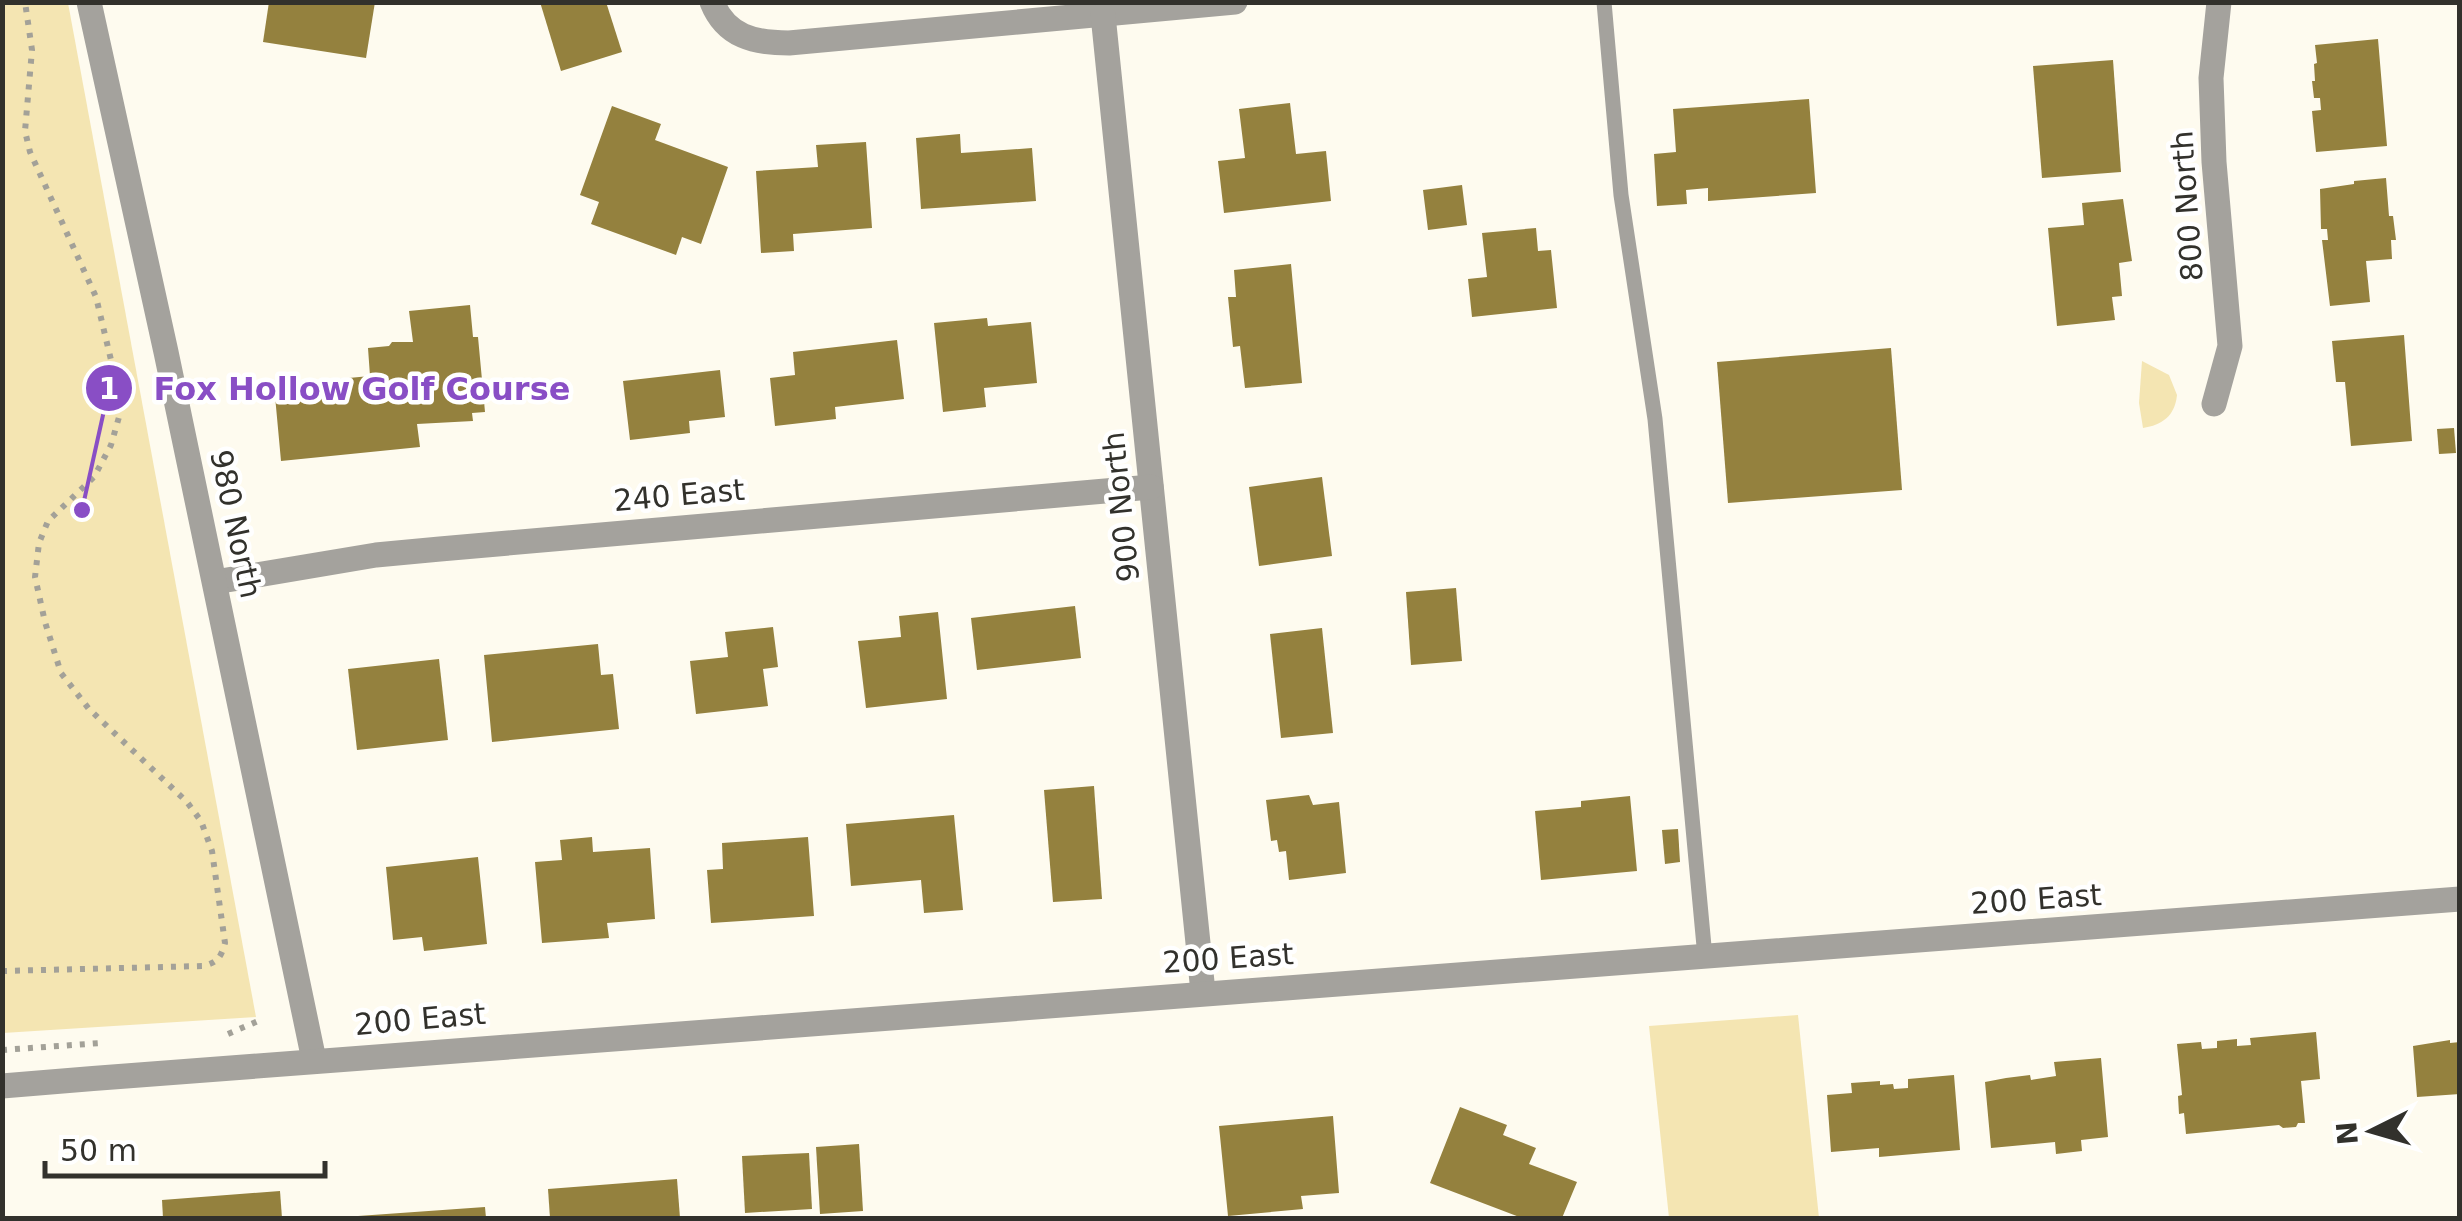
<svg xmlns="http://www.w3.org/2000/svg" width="2462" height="1221" font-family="'DejaVu Sans',sans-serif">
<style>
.green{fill:#f4e5b2}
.building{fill:#94813e}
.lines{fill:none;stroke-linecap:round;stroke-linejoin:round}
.path{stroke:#a3a198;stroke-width:6;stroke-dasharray:5 8;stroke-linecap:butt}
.service{stroke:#a4a29d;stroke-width:15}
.minor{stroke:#a4a29d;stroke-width:25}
.tertiary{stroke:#a4a29d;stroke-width:25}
.labels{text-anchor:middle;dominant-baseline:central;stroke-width:9;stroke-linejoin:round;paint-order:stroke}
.street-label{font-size:30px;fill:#32312c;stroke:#fff}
.leader{fill:none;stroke:#894ec5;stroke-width:4}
.callout-dot{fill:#894ec5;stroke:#fff;stroke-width:4}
.mark-label{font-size:30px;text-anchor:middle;font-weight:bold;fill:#fff}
.callout-label{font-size:32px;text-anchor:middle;font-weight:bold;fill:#894ec5;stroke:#fff;stroke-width:9;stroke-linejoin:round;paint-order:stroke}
</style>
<rect width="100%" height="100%" fill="#fefbef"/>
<g class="green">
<path d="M3 2 68 3 256 1017 3 1033Z"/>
<path d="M2142 361 2169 375 2177 395C2175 416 2162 425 2143 428L2139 403Z"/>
<path d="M1798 1015 1819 1218H1669L1649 1026Z"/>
</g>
<g class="building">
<path d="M269 2H375L366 58 263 42Z"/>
<path d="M540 2H606L622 52 561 71Z"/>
<path d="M2378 39 2387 146 2316 152 2312 111 2321 110 2320 98H2314L2312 81H2315L2314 64 2317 63 2315 45Z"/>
<path d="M2113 60 2121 172 2042 178 2033 66Z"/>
<path d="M1809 99 1816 193 1708 201V188L1686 190 1687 204 1657 206 1654 154 1676 152 1673 109Z"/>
<path d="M1290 103 1296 154 1326 151 1331 201 1224 213 1218 161 1245 158 1239 109Z"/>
<path d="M612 106 661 124 655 140 728 167 701 244 682 237 676 255 591 224 599 202 580 195Z"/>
<path d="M960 134 961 153 1032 148 1036 201 921 209 916 138Z"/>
<path d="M866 142 872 228 793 234 794 251 761 253 756 171 818 167 816 145Z"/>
<path d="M2386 178 2389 216H2393L2396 240H2391L2392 259 2366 261 2370 302 2330 306 2322 240H2328L2327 229H2321L2320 189 2354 184V181Z"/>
<path d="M1462 185 1467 225 1428 230 1423 190Z"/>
<path d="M2123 199 2132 261 2119 263 2122 296 2112 297 2115 320 2057 326 2048 228 2084 225 2082 203Z"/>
<path d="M1536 228 1538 251 1551 250 1557 308 1472 317 1468 279 1487 277 1482 233Z"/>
<path d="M1291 264 1302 383 1245 388 1240 346 1233 347 1228 297H1236L1234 270Z"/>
<path d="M470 305 473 337H478L485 412 472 413 473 421 417 424 420 447 281 461 274 385 370 376 368 348 389 346 392 342H413L409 311Z"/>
<path d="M987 318 988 326 1031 322 1037 383 984 388 986 407 943 412 934 323Z"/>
<path d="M2404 335 2412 441 2351 446 2345 382H2336L2332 341Z"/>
<path d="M897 340 904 399 835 407 836 419 775 426 770 378 795 375 793 352Z"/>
<path d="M1891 348 1902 490 1728 503 1717 362Z"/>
<path d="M720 370 725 417 689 421 690 433 630 440 623 381Z"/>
<path d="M2454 428 2456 453 2439 454 2437 429Z"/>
<path d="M1322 477 1332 556 1259 566 1249 487Z"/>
<path d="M1456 588 1462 661 1411 665 1406 592Z"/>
<path d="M1075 606 1081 658 977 670 971 618Z"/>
<path d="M938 612 947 699 866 708 858 641 901 637 899 616Z"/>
<path d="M773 627 778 667 763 669 768 706 696 714 690 661 728 657 725 632Z"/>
<path d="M1322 628 1333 733 1281 738 1270 634Z"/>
<path d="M598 644 601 675 613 674 619 729 492 742 484 655Z"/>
<path d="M439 659 448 740 357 750 348 669Z"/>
<path d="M1094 786 1102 899 1053 902 1044 790Z"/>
<path d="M1309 795 1313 805 1339 802 1346 873 1289 880 1286 851 1279 852 1277 840 1271 841 1266 800Z"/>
<path d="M1630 796 1637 871 1541 880 1535 811 1581 807V801Z"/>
<path d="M954 815 963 910 924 913 921 880 851 886 846 824Z"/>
<path d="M1678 829 1680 862 1665 864 1662 830Z"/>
<path d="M592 837 593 852 650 848 655 919 607 923 609 938 542 943 535 862 562 860 560 840Z"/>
<path d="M808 837 814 916 711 923 707 870 723 869 722 843Z"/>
<path d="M478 857 487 944 424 951 422 937 393 940 386 867Z"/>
<path d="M2316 1032 2320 1079 2301 1081 2305 1123H2298L2296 1127 2283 1128 2279 1125 2186 1134 2184 1113 2179 1114 2178 1096 2182 1095 2177 1044 2201 1042 2202 1049 2217 1048V1041L2237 1039V1046L2251 1045 2250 1038Z"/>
<path d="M2450 1040V1043L2460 1042V1094L2417 1097 2413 1046Z"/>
<path d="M2101 1058 2108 1137 2081 1140 2082 1151 2056 1154 2055 1142 1991 1148 1985 1082 2006 1078 2030 1075 2031 1080 2056 1076 2054 1062Z"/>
<path d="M1954 1075 1960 1150 1879 1157V1148L1831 1152 1827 1095 1852 1093 1851 1083 1880 1081V1085L1893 1084 1894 1089 1908 1088V1079Z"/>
<path d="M1460 1107 1507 1125 1503 1135 1536 1148 1529 1164 1577 1182 1562 1218H1522L1430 1183Z"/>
<path d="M1333 1116 1339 1193 1301 1196 1303 1209 1228 1216 1219 1126Z"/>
<path d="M859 1144 863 1211 820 1214 816 1147Z"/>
<path d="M809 1153 812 1209 745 1213 742 1156Z"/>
<path d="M677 1179 680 1218H550L548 1189Z"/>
<path d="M280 1191 282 1218H163L162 1200Z"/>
<path d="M485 1207 486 1218H358V1216Z"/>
</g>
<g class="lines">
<g class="path">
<path d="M2 971 204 966C218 962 221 957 225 943L212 851 201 821 187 802 89 709 61 673 45 622 35 577 39 543 48 521 94 477 111 445 119 417 116 381 96 297 30 152 25 131 32 50 25 2"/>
<path d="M228 1034 258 1021"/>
<path d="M2 1050 101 1043"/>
</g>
<path class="service" d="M1604 2 1621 195 1655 419 1705 957"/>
<g class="minor">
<path d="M712 2C726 37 755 43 789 43L1235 2"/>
<path d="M1103 15 1203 992"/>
<path d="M2214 404 2230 346 2214 162 2211 78 2219 2"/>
<path d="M215 582 376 555 440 549 1151 487"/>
</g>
<g class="tertiary">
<path d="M89 2 166 352 314 1060"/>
<path d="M2 1086C821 1018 1641 962 2460 899"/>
</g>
</g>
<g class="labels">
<g class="street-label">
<text transform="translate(2187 206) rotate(-94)">800 North</text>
<text transform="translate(679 495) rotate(-5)">240 East</text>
<text transform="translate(1121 507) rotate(-96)">900 North</text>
<text transform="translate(236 524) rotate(78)">980 North</text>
<text transform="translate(2036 899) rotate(-4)">200 East</text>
<text transform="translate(1228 958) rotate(-4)">200 East</text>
<text transform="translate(420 1019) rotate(-5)">200 East</text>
</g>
</g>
<path class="leader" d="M82 510L109 388"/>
<g class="callout-dot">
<circle cx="82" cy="510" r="10"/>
<circle cx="109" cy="388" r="25"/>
</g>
<g class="mark-label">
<text x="109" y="399">1</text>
</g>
<g class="callout-label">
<text x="362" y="400">Fox Hollow Golf Course</text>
</g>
<rect width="2462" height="1221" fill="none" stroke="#32312c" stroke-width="10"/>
<g transform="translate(2372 1131) rotate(265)" stroke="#ffffff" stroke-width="8" paint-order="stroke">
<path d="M0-8L18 38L0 25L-18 38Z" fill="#32312c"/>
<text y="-15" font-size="28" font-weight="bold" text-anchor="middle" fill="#32312c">N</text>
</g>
<path d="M45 1161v15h280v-15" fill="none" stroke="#32312c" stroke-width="5"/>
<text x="60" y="1161" font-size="30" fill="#32312c" stroke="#ffffff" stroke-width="8" paint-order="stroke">50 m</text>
</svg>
